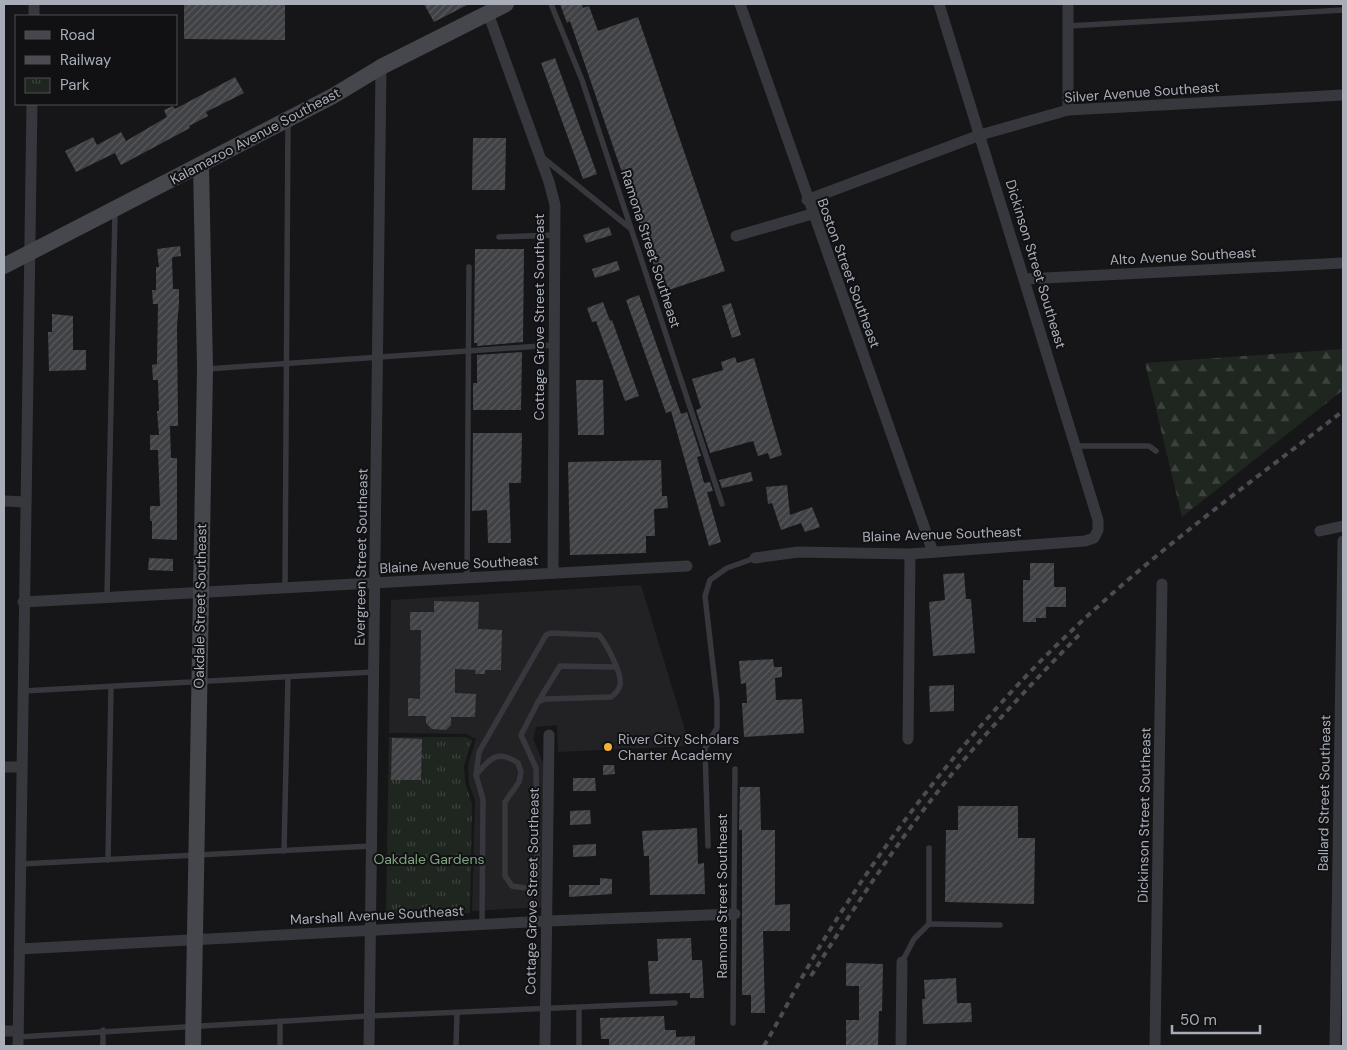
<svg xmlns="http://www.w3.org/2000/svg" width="1347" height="1050" font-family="'DM Sans',sans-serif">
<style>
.built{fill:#222225}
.forest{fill:url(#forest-firs)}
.park{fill:url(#park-tufts)}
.building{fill:url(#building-hatch)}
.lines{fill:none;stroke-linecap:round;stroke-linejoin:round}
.lane{stroke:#37383d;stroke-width:5.5}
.street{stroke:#37383d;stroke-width:11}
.secondary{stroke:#45474d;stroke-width:16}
.rail{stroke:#4a4c52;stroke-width:4;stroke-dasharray:6 5;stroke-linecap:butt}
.poi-dot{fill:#f2b134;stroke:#111113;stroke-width:2}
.labels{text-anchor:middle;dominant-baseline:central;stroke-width:4;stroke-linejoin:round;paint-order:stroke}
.street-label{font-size:14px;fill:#a8adb8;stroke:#111113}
.poi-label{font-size:14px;fill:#a8adb8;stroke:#111113;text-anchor:start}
.park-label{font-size:14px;fill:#7fa381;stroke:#111113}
</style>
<defs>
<pattern id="forest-firs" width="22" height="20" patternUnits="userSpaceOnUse" patternTransform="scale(1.25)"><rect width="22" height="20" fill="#1e261f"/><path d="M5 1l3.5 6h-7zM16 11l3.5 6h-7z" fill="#3c433d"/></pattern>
<pattern id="park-tufts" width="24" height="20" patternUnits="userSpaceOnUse" patternTransform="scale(1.25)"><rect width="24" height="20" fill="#1e261f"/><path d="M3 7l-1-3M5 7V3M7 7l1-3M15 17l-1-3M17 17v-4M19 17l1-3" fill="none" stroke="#3c433d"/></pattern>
<pattern id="building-hatch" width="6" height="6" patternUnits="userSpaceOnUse" patternTransform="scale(1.25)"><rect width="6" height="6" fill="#404145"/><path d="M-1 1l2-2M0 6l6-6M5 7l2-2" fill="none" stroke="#595a5e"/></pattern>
</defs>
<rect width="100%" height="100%" fill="#161618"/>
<path class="built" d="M641 585 690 746 558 752 557 725 536 727 533 739 544 765 543 907 472 911 475 800 469 784 468 764 476 739 466 734 389 733 391 600Z"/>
<path class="forest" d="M1343 349V390L1182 517 1145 363Z"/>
<path class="park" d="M389 737H465L472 740 464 766 465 782 472 804 470 913 386 918Z"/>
<g class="building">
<path d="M184 4H285V40L184 39Z"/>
<path d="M424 4H469L434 22Z"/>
<path d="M560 4H582L583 8 589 6 598 31 638 17 725 271 663 292 570 21 567 23Z"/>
<path d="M555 58 597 174 583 179 541 63Z"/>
<path d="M235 77 244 93 206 112 208 116 189 126 190 128 121 165 115 153 76 172 65 151 93 137 97 145 121 132 126 141 167 117 164 110 173 106 175 109Z"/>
<path d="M473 138H506L505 190H472Z"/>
<path d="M609 227 612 235 586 243 583 235Z"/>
<path d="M180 246 181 256 173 257 172 259 173 289H179V303L177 326 178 426H170L171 458H177V540L152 539V521H150V506H160L158 450H150V435H159L157 411H159L158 380H153L152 365 157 364 158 304H153L152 290H156V267H159L157 249Z"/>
<path d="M475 249H524L523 342 477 346V343H474Z"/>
<path d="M617 261 620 270 595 278 592 269Z"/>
<path d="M639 295 681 414 687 412 701 456 697 457 704 483 710 482 713 491 707 492 721 542 709 546 671 411 666 413 626 300Z"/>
<path d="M603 302 610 321 612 320 639 396 625 401 596 321 592 322 587 308Z"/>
<path d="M731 303 741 335 732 338 722 306Z"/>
<path d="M52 314 73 316V350H86V370L49 371 48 332H52Z"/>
<path d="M522 352 521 410H473V383H477V355Z"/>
<path d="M735 357 737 363 754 358 782 455 770 459 768 453 758 456 753 441 710 453 696 410 701 408 692 379 723 370 721 362Z"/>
<path d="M576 380H603L604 435H578Z"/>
<path d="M473 433H522L521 483H509L511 543H488L487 510 472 511Z"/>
<path d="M661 460 662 496H667L668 508 654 509 655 536H646V553L570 555 568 462Z"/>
<path d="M751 472 753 481 722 488 719 480Z"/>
<path d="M787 485 790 515 812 507 820 527 805 532 801 523 781 530 772 503 768 504 766 487Z"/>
<path d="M149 558 173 559V571L148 570Z"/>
<path d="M1030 563H1054V587H1066V607H1046V618H1036V622H1023V580H1030Z"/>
<path d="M964 573 966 599H971L975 653 933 656 929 602 945 600 943 574Z"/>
<path d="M434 601 479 602 478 629 502 630 501 670H485V674H475L476 670 455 669V693L476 694 475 717H451V725L446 730 432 729 426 723V716H408V698L420 699 421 630H410V612H434Z"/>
<path d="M773 659 774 667H782V677L775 678 776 700 802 699 804 733 744 737 742 703H747L746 683 741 684 739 661Z"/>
<path d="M954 685V711L930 712 929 686Z"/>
<path d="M392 738 422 739 421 780H391Z"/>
<path d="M603 765H614L615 774 603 775Z"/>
<path d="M573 778H595L596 791H573Z"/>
<path d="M740 787H760L761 830H775V905L790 904V931H763L765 1013H751V995H742V830H739Z"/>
<path d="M958 806H1018V838H1035L1034 904 945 902 946 830H958Z"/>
<path d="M590 810 591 824 570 825V811Z"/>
<path d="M697 828 698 864 704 863 705 894 650 895 649 856H644L642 831Z"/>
<path d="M596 844V856L573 857V845Z"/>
<path d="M600 878 612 879V894L569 897V885H600Z"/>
<path d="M691 938 692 960H702L704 998H690V993L650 994 648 961H658L657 939Z"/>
<path d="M846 963 883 964 882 1011H879L878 1046H846V1020H859V986H846Z"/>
<path d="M956 978 957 1003H971L972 1022 923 1024 922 999H925L924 980Z"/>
<path d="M664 1016 665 1030H676V1037L695 1036V1046H609V1039H601L600 1018Z"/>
</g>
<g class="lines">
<g class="lane">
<path d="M551 4 582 80 722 504"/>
<path d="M1068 26 1343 10"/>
<path d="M542 157 630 228"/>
<path d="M499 237 556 235"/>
<path d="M207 369 554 345"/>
<path d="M1076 446H1149L1156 451"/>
<path d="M467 578 469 267"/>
<path d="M285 589 288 121"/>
<path d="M107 598 115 210"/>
<path d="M23 691 374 672"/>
<path d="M538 702 560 666 615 667"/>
<path d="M476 775C490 758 498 749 518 763L521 772 519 782 505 802V876L512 886 526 888 533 884 537 875 536 768 521 735 538 702 545 699 611 697C615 694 619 690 620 685 623 675 606 643 599 635L551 633 546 635 479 752 476 775 483 799 482 924"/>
<path d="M708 846 705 748 717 728V701L705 596 710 580 727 568 755 558"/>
<path d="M284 851 288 677"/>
<path d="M108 860 111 687"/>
<path d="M20 864 372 846"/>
<path d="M929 924 1000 925"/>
<path d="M902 962 914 939 929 924V848"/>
<path d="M280 1021V1046"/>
<path d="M733 1023 735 769"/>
<path d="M18 1037 369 1016 675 1003"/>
<path d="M103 1046V1030"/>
<path d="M456 1046 457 1013"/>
<path d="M579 1046V1008"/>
</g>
<g class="street">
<path d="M740 4 933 552"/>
<path d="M488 13 549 182 555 205 553 573"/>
<path d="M34 16V4"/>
<path d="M1068 110V4"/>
<path d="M807 200 980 135 1068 110 1343 95"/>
<path d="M736 236 812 214"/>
<path d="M1025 279 1343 263"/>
<path d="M4 501 26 502"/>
<path d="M1320 531 1343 526"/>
<path d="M755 558 798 552 910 554 1085 541 1094 538 1098 530V520L939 4"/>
<path d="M23 602 687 566"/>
<path d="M908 739 910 554"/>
<path d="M4 767H22"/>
<path d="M19 949 548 921 735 914"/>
<path d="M4 1031H18"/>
<path d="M18 1046 32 104"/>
<path d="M369 1046 381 67"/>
<path d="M545 1046 549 735"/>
<path d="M901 1046 902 962"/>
<path d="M1155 1046 1162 584"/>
<path d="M1335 1046 1343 541"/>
</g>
<g class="secondary">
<path d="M4 266 333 96 381 67 506 4"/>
<path d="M193 1046 205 369 201 165"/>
</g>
<g class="rail">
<path d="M811 976C853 909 897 842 947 780 989 729 1033 682 1079 635"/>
<path d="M764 1046C782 1015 799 982 817 951 893 825 994 698 1104 601 1180 533 1263 473 1343 411"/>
</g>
</g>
<circle class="poi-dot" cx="608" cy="747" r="5"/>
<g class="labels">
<g class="street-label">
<text transform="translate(1142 92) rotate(-4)">Silver Avenue Southeast</text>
<text transform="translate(255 136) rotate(-28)">Kalamazoo Avenue Southeast</text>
<text transform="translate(651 249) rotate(72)">Ramona Street Southeast</text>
<text transform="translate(1183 256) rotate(-3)">Alto Avenue Southeast</text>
<text transform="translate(1036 264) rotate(73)">Dickinson Street Southeast</text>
<text transform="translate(849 273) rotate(70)">Boston Street Southeast</text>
<text transform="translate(539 317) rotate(-90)">Cottage Grove Street Southeast</text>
<text transform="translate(942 534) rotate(-2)">Blaine Avenue Southeast</text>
<text transform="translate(361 557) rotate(-89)">Evergreen Street Southeast</text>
<text transform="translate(459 564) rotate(-3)">Blaine Avenue Southeast</text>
<text transform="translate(200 606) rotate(-89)">Oakdale Street Southeast</text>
<text transform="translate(1324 793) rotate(-89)">Ballard Street Southeast</text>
<text transform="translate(1144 815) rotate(-89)">Dickinson Street Southeast</text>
<text transform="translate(532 891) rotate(-89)">Cottage Grove Street Southeast</text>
<text transform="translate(722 896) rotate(-90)">Ramona Street Southeast</text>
<text transform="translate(377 915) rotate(-3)">Marshall Avenue Southeast</text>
</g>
<g class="poi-label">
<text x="618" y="739">River City Scholars<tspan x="618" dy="16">Charter Academy</tspan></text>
</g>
<g class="park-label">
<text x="429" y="859">Oakdale Gardens</text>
</g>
</g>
<rect width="1347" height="1050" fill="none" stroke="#a8adb8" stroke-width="10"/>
<rect x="15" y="15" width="162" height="90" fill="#111113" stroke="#4d4f55"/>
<rect x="25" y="31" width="25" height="8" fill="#45474d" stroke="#4d4f55"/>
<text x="60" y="40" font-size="15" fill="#a8adb8">Road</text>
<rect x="25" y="56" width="25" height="8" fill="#4a4c52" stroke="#4d4f55"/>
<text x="60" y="65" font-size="15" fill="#a8adb8">Railway</text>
<rect x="25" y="78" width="25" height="15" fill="url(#park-tufts)" stroke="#4d4f55"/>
<text x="60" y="90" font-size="15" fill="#a8adb8">Park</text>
<path d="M1172 1025v8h88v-8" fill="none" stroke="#a8adb8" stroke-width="2.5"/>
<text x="1180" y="1025" font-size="15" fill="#a8adb8" stroke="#111113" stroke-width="4" paint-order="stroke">50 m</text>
</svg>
